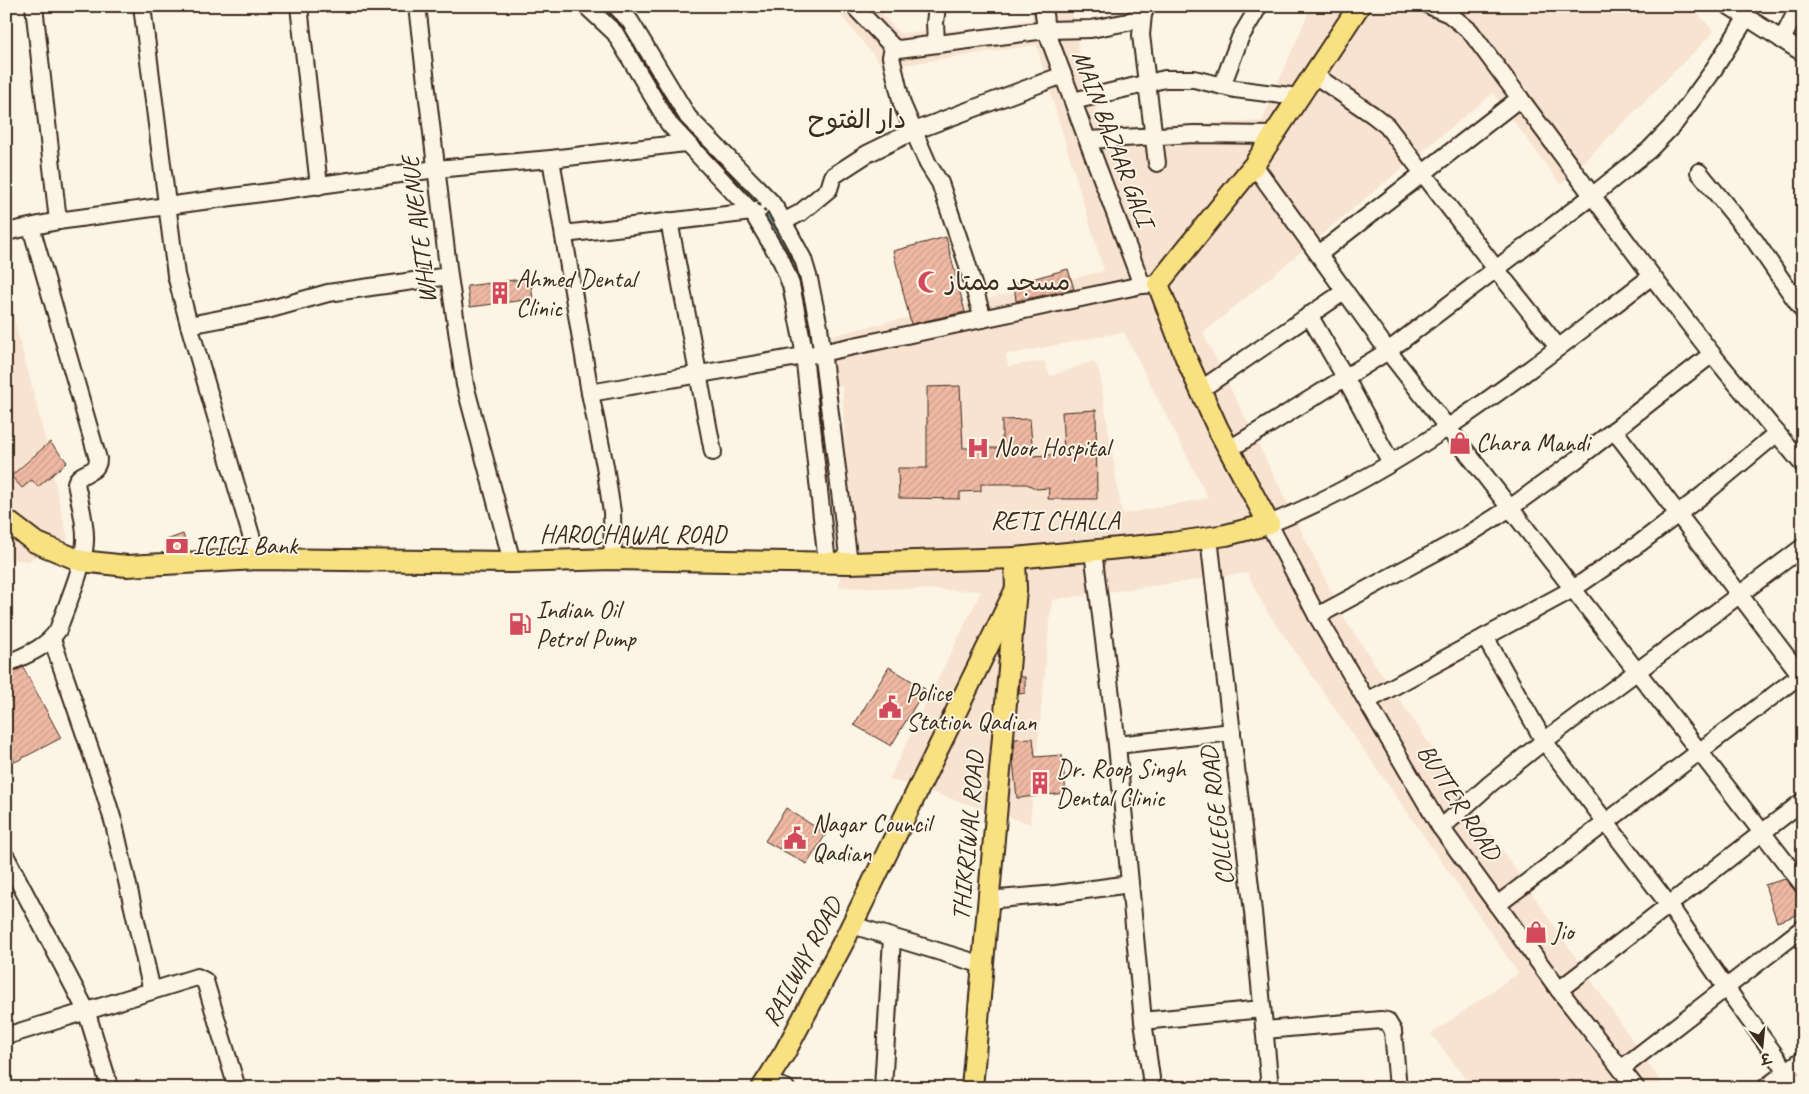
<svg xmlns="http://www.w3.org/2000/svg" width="1809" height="1094" font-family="Caveat,'Playpen Sans Arabic','Playpen Sans Deva',sans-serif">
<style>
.built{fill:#f8e3d1;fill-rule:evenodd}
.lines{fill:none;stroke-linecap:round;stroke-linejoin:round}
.stream{stroke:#668f93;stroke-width:5}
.building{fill:url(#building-hatch);stroke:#3b2a1e}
.minor-casing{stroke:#3b2a1e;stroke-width:20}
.major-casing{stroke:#3b2a1e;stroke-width:24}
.minor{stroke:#fcf5e5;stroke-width:16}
.major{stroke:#f9e181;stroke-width:20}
.path-bridge{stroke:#3b2a1e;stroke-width:3;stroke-dasharray:4 4;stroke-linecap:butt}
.labels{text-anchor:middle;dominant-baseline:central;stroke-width:4;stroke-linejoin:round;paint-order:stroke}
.street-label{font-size:25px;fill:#3b2a1e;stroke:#fcf5e5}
.poi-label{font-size:25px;fill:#3b2a1e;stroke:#fcf5e5;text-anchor:start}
.neighbourhood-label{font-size:26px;fill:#3b2a1e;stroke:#fcf5e5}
</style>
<defs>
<pattern id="building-hatch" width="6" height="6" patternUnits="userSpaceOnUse" patternTransform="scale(1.25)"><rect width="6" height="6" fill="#efb9a3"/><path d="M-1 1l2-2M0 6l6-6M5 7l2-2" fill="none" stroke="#ce9f8c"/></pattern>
</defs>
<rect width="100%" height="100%" fill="#fcf5e5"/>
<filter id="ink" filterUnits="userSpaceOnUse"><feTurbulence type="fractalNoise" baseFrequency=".02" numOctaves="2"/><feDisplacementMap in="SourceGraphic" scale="10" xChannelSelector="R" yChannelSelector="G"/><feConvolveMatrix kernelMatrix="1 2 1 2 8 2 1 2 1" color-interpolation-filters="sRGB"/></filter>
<g filter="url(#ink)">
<g class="built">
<path d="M833 6H875L899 33 994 28 1032 19 1030 6H1071L1079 52 1101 127 1262 121 1311 6H1692L1714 32 1561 185 1493 93 1203 333 1347 623 1665 1088H1473L1431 1034 1518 973 1474 908 1266 610 1247 573 1052 600 1030 824 889 779 981 591 839 587 847 512 842 386 818 389 808 341 1104 271 1036 45 884 68ZM1124 332 1208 498 1122 514 1099 370 1093 361 1050 376 1044 361 1008 366 1006 355Z"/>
<path d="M6 289 37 405 68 539 28 561 6 559Z"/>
</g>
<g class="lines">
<g class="stream">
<path d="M603 6 614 16 629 37 678 120"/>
<path d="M685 129 742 188 757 201"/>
<path d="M766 213 796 263 800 277 811 340"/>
</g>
</g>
<g class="building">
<path d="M946 237 965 312 911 324 893 251Z"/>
<path d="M1068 269 1074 289 1016 301 1014 284Z"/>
<path d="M530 278 533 299 470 307 467 286Z"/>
<path d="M960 386 963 448H1002V420L1030 419 1033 456 1064 454 1062 412 1096 410 1097 499H1048L1049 488 1037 489 1027 484H981V491L960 492V499L899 498 898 468H927V387Z"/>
<path d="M50 442 67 462 38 487 32 480 22 488 11 476Z"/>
<path d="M183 534 188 550 169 552 164 541Z"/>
<path d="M23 667 61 738 15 762 6 747V703L12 700 6 688V676Z"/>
<path d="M889 667 925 689 891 746 854 725Z"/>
<path d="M1020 677H1025V693L1019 694Z"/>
<path d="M1033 738 1035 757 1062 755 1066 793 1017 798 1013 761 1015 739Z"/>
<path d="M786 808 826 834 807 864 765 841Z"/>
<path d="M1785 879 1796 892 1803 913 1777 922 1765 885Z"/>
</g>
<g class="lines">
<defs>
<g id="minor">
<path d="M34 6 58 221"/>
<path d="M142 6 176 275 189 325 258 559"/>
<path d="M299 6 319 186"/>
<path d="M417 6 449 276 465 385 512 562"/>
<path d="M586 6 615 33 669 124 752 212 782 262 791 285 803 345 827 563"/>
<path d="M616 6 630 21 688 117 771 202 778 212 803 259 809 279 819 327 849 563"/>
<path d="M854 6 893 47 899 49 1046 30 1091 29 1128 22 1143 14 1147 6"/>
<path d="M1043 6 1046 30 1142 285"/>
<path d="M1430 6 1449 14 1470 31 1652 276 1712 354 1803 465"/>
<path d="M1729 6 1803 53"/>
<path d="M1143 14 1141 35 1157 163"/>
<path d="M1782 40 1799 6"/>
<path d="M936 43 935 23 937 6"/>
<path d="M893 47 891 57 902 104 928 164 940 183 966 260 983 319"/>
<path d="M1313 74 1373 115 1387 126 1496 269 1558 347"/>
<path d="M1222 86 1240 38 1259 6"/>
<path d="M1073 101 1165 79H1194L1235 89 1298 97"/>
<path d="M1088 140 1194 134 1274 135"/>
<path d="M551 159 590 393 605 466 612 512 613 559"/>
<path d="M1254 165 1388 351 1803 885"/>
<path d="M1699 172 1755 241 1803 311"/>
<path d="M669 221 713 452"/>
<path d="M783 222 800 213 829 189 833 176 867 154 914 131 1063 75"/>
<path d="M6 232 58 221 436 169 551 159 685 143"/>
<path d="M564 234 752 212 760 209"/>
<path d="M1319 254 1520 98"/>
<path d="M1309 315 1345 377 1391 463"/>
<path d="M189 325 267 310 328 293 449 276"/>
<path d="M1200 390 1345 291"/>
<path d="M590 393 821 353 1142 285 1158 284"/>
<path d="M1614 430 1803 678"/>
<path d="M1228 450 1388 351 1592 196 1649 150 1675 123 1710 75 1747 17"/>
<path d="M1209 538 1253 912 1270 1088"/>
<path d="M1093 551 1117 745 1143 1021 1151 1078"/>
<path d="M1317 616 1466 536 1510 508 1572 463 1712 354"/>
<path d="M1485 637 1544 741 1669 905 1726 988 1799 1088"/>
<path d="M52 639 101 781 114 824 152 991"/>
<path d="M6 664C26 655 46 648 58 630 67 604 84 567 85 541 86 522 79 501 76 483 80 470 98 475 98 459L31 227"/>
<path d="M1367 701 1573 589 1640 543 1704 494 1777 433"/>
<path d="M1117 745 1232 732"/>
<path d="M1441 828 1490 784 1544 741 1803 547"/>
<path d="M6 857 86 1010 110 1088"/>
<path d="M988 900 1056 894 1130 884"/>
<path d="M1497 905 1803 673"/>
<path d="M852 925 983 965"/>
<path d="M1559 990 1803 801"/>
<path d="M1143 1021 1262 1009"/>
<path d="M1265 1030 1381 1020 1387 1021 1393 1031 1398 1088"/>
<path d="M6 1036 197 977 205 981 237 1088"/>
<path d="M1621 1069 1803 928"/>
<path d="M766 1082 786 1088"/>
<path d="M883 1088 892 938"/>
<path d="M1636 1088 1559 990 1439 825 1317 616 1269 524C1412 467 1531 368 1652 276"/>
<path d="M1765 1088 1803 1059"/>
</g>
<g id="major">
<path d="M6 520 35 542 81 561 127 566 258 559 512 562 613 559 849 563 1015 558 1172 543 1226 535 1269 524 1218 429 1186 358 1158 284 1254 165 1359 6"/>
<path d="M762 1088 785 1052 845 939 1016 589"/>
<path d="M972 1088 1016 589 1015 558"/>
</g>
</defs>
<use href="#minor" class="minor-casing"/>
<use href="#major" class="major-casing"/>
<use href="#minor" class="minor"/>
<use href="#major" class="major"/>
<path class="path-bridge" d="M758 203 766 212"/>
</g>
</g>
<defs>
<symbol id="mosque-bare" viewBox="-9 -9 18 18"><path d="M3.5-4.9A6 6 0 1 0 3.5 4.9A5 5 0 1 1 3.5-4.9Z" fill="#d1495b" stroke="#fcf5e5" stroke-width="2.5" paint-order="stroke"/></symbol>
<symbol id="building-bare" viewBox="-9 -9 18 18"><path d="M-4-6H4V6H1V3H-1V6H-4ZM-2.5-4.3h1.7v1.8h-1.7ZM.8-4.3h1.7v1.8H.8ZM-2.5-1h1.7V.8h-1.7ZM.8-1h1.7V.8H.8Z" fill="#d1495b" stroke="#fcf5e5" stroke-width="2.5" paint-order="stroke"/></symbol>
<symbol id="shop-bare" viewBox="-9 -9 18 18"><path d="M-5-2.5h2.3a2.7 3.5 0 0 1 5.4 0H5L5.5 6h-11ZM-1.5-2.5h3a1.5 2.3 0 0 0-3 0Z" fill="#d1495b" stroke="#fcf5e5" stroke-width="2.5" paint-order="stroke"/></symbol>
<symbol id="hospital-bare" viewBox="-9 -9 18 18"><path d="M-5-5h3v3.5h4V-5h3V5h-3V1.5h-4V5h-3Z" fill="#d1495b" stroke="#fcf5e5" stroke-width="2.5" paint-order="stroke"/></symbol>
<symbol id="bank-bare" viewBox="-9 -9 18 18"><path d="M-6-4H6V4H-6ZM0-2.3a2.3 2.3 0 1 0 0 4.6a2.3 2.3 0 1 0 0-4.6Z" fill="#d1495b" stroke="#fcf5e5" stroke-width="2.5" paint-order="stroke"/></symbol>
<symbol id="fuel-bare" viewBox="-9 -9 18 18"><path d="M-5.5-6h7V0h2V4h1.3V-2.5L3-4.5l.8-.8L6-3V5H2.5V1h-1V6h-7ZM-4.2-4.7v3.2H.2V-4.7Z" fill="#d1495b" stroke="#fcf5e5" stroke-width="2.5" paint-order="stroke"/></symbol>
<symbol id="civic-bare" viewBox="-9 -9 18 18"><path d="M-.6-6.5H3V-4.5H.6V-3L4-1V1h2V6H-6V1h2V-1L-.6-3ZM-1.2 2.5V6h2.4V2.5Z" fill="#d1495b" stroke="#fcf5e5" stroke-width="2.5" paint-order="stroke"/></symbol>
</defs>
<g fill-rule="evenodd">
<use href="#mosque-bare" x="913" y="266" width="32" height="32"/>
<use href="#building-bare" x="484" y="277" width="32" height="32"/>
<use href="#shop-bare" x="1444" y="427" width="32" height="32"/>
<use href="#hospital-bare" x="962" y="432" width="32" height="32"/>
<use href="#bank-bare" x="161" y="530" width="32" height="32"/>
<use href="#fuel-bare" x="504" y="608" width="32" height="32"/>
<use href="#civic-bare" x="874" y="691" width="32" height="32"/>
<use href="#building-bare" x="1024" y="767" width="32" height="32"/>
<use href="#civic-bare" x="779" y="822" width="32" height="32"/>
<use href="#shop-bare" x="1520" y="916" width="32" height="32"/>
</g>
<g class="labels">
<g class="street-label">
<text transform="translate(1113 138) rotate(69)">MAIN BAZAAR GALI</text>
<text transform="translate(419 230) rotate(-97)">WHITE AVENUE</text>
<text x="633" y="535">HAROCHAWAL ROAD</text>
<text transform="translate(1459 802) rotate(57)">BUTTER ROAD</text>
<text transform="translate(1217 816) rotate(-97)">COLLEGE ROAD</text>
<text transform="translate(968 836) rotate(-85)">THIKRIWAL ROAD</text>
<text transform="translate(802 962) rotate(-62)">RAILWAY ROAD</text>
</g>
<g class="poi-label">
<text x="516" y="279">Ahmed Dental<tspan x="516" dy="29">Clinic</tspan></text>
<text x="946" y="282">مسجد ممتاز</text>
<text x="1476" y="443">Chara Mandi</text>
<text x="994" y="448">Noor Hospital</text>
<text x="193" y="546">ICICI Bank</text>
<text x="536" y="610">Indian Oil<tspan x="536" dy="29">Petrol Pump</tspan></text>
<text x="906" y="693">Police<tspan x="906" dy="29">Station Qadian</tspan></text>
<text x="1056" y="769">Dr. Roop Singh<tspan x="1056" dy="29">Dental Clinic</tspan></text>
<text x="812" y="824">Nagar Council<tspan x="812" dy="29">Qadian</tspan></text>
<text x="1552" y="932">Jio</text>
</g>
<g class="neighbourhood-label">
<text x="857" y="119">دار الفتوح</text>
<text x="1055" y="520">RETI CHALLA</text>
</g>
</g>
<rect width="1809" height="1094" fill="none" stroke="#fcf5e5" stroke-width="25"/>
<rect x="12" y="12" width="1784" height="1069" fill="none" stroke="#3b2a1e" stroke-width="2" filter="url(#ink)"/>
<g transform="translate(1762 1046) rotate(164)" stroke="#fcf5e5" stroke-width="4" paint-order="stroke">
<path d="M0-4L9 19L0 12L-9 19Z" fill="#3b2a1e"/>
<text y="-8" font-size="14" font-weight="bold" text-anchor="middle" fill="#3b2a1e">उ</text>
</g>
</svg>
